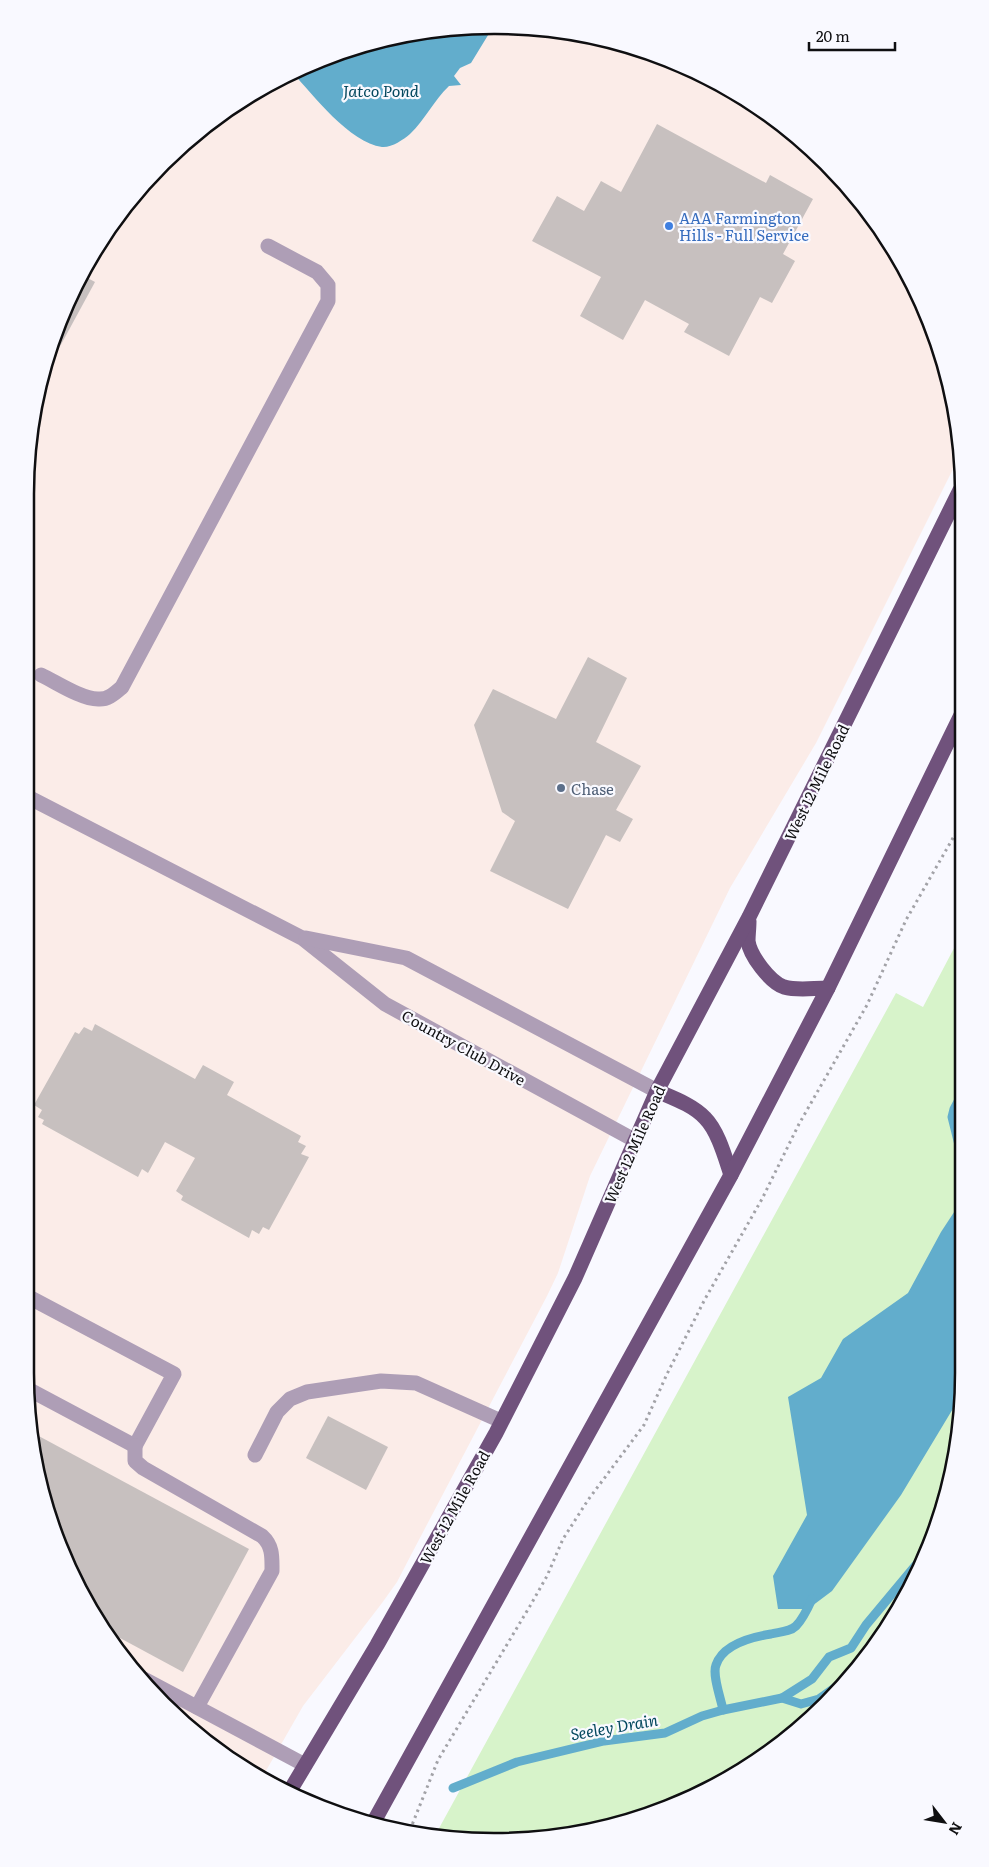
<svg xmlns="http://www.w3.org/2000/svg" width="989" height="1867" font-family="Literata,serif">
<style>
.commercial{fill:#fbece8}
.green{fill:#d7f3ca}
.water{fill:#62adcc}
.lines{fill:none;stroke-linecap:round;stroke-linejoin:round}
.stream{stroke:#62adcc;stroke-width:9}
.building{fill:#c7c0bf}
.path{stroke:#a2a2a7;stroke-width:3;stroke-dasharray:2.5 4;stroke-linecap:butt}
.minor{stroke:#ae9eb6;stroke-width:15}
.major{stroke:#70527c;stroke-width:15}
.shop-dot{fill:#3f7fe0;stroke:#f9f9ff;stroke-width:2}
.service-dot{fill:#5c6f8a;stroke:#f9f9ff;stroke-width:2}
.labels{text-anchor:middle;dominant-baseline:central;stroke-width:4.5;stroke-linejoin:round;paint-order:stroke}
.shop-label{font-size:15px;fill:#366cbe;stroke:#f9f9ff;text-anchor:start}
.street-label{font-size:15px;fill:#0f0f11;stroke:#f9f9ff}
.service-label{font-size:15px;fill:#4e5e75;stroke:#f9f9ff;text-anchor:start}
.water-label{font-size:16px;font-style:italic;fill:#04485e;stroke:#f9f9ff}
.rim{fill:none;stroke:#0f0f11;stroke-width:2.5}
</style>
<rect width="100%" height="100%" fill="#f9f9ff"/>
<path class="commercial" d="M464 26 555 29 645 50 729 88 826 162 885 234 939 343 960 433V455L816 743 730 888 590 1176 558 1273 547 1296 411 1555 397 1582 382 1603 303 1706 263 1776 234 1763 122 1659 50 1524 25 1372 26 464 41 373 88 260 141 185 208 122 287 74 373 41Z"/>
<path class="green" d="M962 933 963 1403 948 1494 901 1607 804 1725 674 1806 525 1841 437 1832 896 993 923 1007Z"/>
<g class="water">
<path d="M463 26 493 27 471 63 460 68 454 76 461 85 449 86C434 100 425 120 410 134 403 140 391 148 382 147 350 143 313 95 292 72L373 41Z"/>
<path d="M962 1200 963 1392 901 1495 832 1591 808 1609H778L773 1576 807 1515 788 1397 821 1378 843 1339 908 1293 941 1232Z"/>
</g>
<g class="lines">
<g class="stream">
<path d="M962 1094 954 1109 952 1117 962 1157"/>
<path d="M782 1698 812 1679 829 1657 851 1648 866 1625 921 1559"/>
<path d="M723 1710C721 1699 712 1675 716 1665 723 1644 752 1637 771 1634 779 1632 790 1632 796 1626 803 1619 808 1608 812 1599"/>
<path d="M453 1788 517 1762 604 1741 665 1733 702 1716 723 1710 782 1698 801 1704 819 1699 836 1687"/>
</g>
</g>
<g class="building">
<path d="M657 124 766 183 770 175 813 199 783 254 795 261 772 303 760 297 729 356 684 332 689 324 645 300 623 340 580 316 601 277 532 241 557 196 584 211 601 181 621 192Z"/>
<path d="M82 275 95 282 39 385 41 373Z"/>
<path d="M588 657 627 678 596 742 641 766 616 810 633 819 620 842 606 835 568 909 490 871 515 821 502 812 474 725 493 689 556 719Z"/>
<path d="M95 1024 195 1079 203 1065 234 1082 227 1095 301 1136 298 1142 306 1146 301 1154 309 1157 269 1230 263 1227 259 1234 252 1230 249 1238 181 1200 183 1196 176 1191 195 1158 165 1142 148 1173 142 1169 138 1177 42 1124 44 1120 38 1117 42 1110 34 1105 75 1032 79 1034 84 1027 92 1031Z"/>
<path d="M328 1416 388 1447 366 1490 306 1458Z"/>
<path d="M35 1434 249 1549 183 1672 107 1631 50 1524Z"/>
</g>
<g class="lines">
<path class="path" d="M410 1830 438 1760 530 1606 547 1576 563 1539 588 1500 644 1425 667 1374 705 1299 762 1199 799 1124 867 1005 906 920 961 824"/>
<g class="minor">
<path d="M41 675C56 682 81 699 98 699 108 700 115 693 122 687L328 301V285L317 272 268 246"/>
<path d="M26 796 302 938 385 1004 636 1141"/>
<path d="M306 938 406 958 657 1091"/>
<path d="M25 1295 174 1374 135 1446 28 1389"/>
<path d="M135 1446V1461L143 1468 262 1536C273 1546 272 1557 272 1571L197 1707"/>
<path d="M255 1455 277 1412 290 1399 307 1392 381 1381 416 1383 501 1421"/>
<path d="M144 1679 305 1765"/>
</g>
<g class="major">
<path d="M749 921C749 928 748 935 748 941 750 956 770 982 784 987 798 991 813 988 828 988"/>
<path d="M657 1091C673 1098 693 1105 705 1118 718 1131 725 1157 731 1175"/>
<path d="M291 1789 377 1645 496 1433 575 1278 657 1091 749 917 960 490"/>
<path d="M372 1825 731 1175 828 988 961 715"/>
</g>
</g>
<circle class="shop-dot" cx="669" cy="226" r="5"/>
<circle class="service-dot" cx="561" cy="788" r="5"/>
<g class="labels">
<g class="shop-label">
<text x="679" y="217">AAA Farmington<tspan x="679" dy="17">Hills - Full Service</tspan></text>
</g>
<g class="street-label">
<text transform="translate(816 782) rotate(-64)">West 12 Mile Road</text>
<text transform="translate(464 1047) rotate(29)">Country Club Drive</text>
<text transform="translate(634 1144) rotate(-66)">West 12 Mile Road</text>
<text transform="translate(454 1507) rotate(-61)">West 12 Mile Road</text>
</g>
<g class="service-label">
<text x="571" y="788">Chase</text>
</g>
<g class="water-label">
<text x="381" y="90">Jatco Pond</text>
<text transform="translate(614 1726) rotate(-10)">Seeley Drain</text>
</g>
</g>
<path d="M0 0H989V1867H0ZM494 34H495A460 460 0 0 1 955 494V1373A460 460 0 0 1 495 1833H494A460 460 0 0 1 34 1373V494A460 460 0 0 1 494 34Z" fill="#f9f9ff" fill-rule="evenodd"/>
<path class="rim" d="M494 34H495A460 460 0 0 1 955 494V1373A460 460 0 0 1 495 1833H494A460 460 0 0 1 34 1373V494A460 460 0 0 1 494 34Z"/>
<g transform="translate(944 1822) rotate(121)" stroke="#f9f9ff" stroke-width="4" paint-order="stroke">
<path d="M0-4L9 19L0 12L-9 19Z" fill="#0f0f11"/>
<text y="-8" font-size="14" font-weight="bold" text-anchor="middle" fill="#0f0f11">N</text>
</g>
<path d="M809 42v8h86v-8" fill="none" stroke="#0f0f11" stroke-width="2.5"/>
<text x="816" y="42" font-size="15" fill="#0f0f11" stroke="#f9f9ff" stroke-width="4" paint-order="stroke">20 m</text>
</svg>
